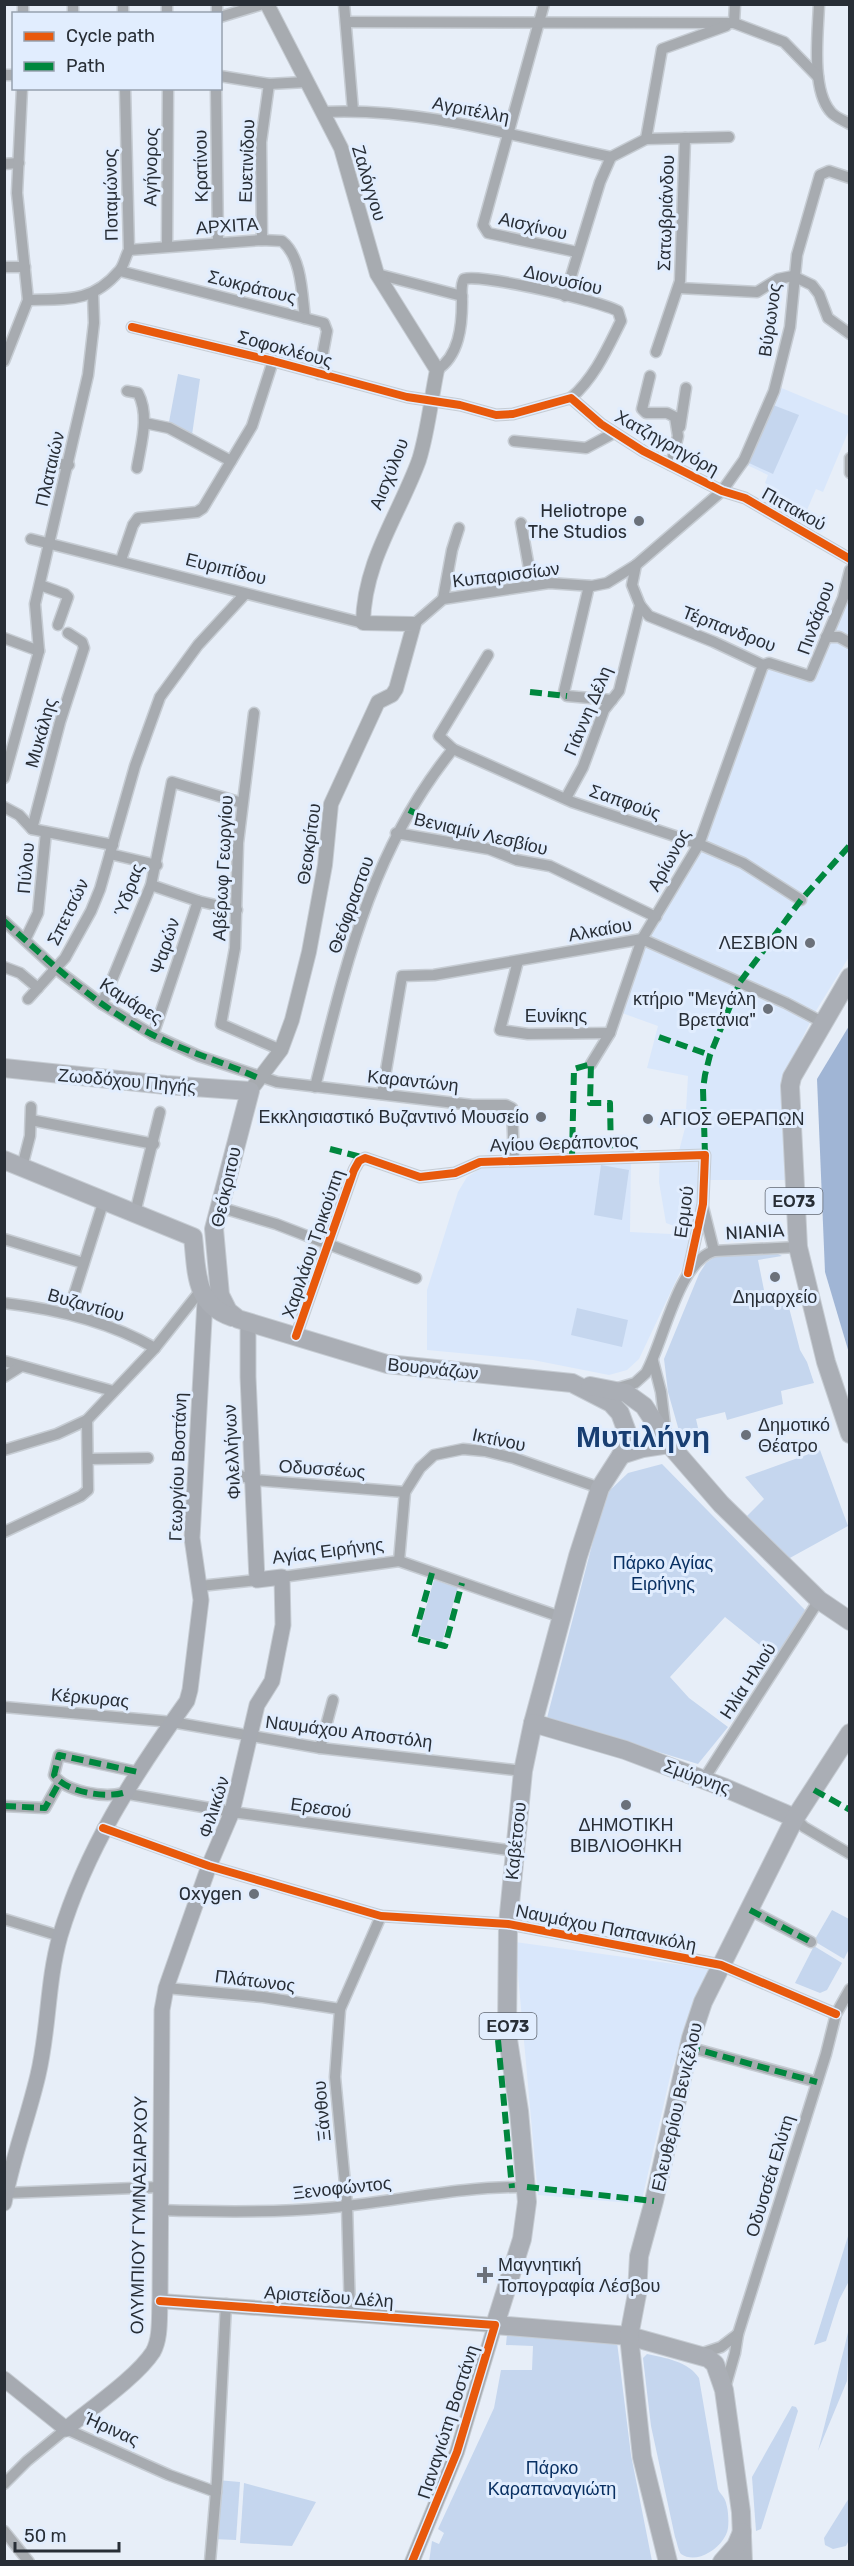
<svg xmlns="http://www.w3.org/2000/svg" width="854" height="2566" font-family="Rubik,sans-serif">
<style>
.built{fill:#d9e7fb}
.green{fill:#c5d6ee}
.water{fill:#a0b5d5}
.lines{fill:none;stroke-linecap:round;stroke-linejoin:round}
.minor-casing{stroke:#c6ccd3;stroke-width:13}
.tertiary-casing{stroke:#c6ccd3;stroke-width:16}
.secondary-casing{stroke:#c6ccd3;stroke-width:17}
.primary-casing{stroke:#c6ccd3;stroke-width:20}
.minor{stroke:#a7abb0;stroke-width:10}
.tertiary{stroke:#a7abb0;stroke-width:14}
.secondary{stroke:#a6aab1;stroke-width:15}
.primary{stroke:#aaaeb5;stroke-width:18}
.quiet{stroke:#00873e;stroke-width:6;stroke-dasharray:12 6;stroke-linecap:butt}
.cycleway-casing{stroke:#e1edfe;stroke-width:11}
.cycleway{stroke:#e8590c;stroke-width:8}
.poi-dot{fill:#6b717a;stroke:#e1edfe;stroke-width:2}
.labels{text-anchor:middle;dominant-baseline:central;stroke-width:6;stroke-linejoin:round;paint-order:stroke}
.shield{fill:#e1edfe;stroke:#606772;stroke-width:1.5}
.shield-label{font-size:16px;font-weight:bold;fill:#282e36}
.street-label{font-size:18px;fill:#282e36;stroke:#e1edfe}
.poi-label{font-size:18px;fill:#282e36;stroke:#e1edfe;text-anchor:end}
.park-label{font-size:18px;fill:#093062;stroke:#e1edfe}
.town-label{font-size:30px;font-weight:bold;fill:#183e72;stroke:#e1edfe}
</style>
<rect width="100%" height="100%" fill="#e7eef8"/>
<g class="built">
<path d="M779 387 849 416V430L823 492 816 489 801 524 771 510 780 492 765 483 768 475 745 464Z"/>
<path d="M849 578V957L814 1014 788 1068 783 1112 785 1180H702L693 1233 666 1223 659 1182 660 1152 679 1151 685 1128 688 1076 647 1068 658 1026 622 1013 647 937 687 873 766 667 812 679Z"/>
<path d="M631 1160 630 1232 691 1235V1249L639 1359 627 1370 609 1375 533 1360 427 1350V1290L458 1192 467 1177 483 1167Z"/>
<path d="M515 1942 711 1969 672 2068 641 2204 538 2195Z"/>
</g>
<g class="green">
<path d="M178 374 200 379 192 435 169 422Z"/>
<path d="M773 405 799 415 773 474 749 463Z"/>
<path d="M601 1165 629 1170 622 1220 594 1215Z"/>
<path d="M778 1254 782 1256 758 1260 766 1300 786 1296 800 1350 807 1362 814 1383 781 1391 783 1404 727 1420 725 1412 696 1419 701 1441 683 1445 668 1392 664 1359 699 1274 706 1263 716 1256Z"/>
<path d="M577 1308 628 1320 622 1347 571 1335Z"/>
<path d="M820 1450 848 1526 788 1559 747 1516 764 1499 745 1477Z"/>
<path d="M662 1464 805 1610 777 1659 725 1617 670 1677 689 1698 728 1727 698 1764 547 1718 605 1495 628 1473Z"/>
<path d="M434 1580 458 1587 442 1642 418 1635Z"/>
<path d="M832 1910 849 1919V1949L844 1959 814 1941Z"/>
<path d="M814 1946 842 1963 827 1990 820 1993 795 1983Z"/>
<path d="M849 2233V2281L839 2300 826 2341 814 2345Z"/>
<path d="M849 2328 847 2381 818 2451 845 2345Z"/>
<path d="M507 2334 617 2342 631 2455 652 2561 429 2562 432 2541 439 2544 444 2533 438 2529 494 2408 501 2370H532L533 2346 506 2345Z"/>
<path d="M647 2354C665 2358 688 2361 699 2378L718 2489C720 2494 723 2495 725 2500 728 2507 729 2519 728 2528 726 2545 698 2566 681 2554 678 2550 677 2542 675 2537L651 2426 643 2358Z"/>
<path d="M792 2406 796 2407 798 2411 761 2529 756 2531 752 2477Z"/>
<path d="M217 2480 240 2482 236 2540 213 2539Z"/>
<path d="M244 2483 316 2502 292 2546 240 2543Z"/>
<path d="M849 2498V2540L846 2546 833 2549 825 2545 824 2538Z"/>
</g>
<path class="water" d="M849 1026V1353L825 1272 817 1079Z"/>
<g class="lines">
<defs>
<g id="minor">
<path d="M73 4V14"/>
<path d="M123 4V14"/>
<path d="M167 4V14"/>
<path d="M217 4V14"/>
<path d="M344 4 353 111"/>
<path d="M544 4 483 225 488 233 577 252"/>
<path d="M819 4C818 33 811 88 830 111 834 117 843 120 850 124"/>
<path d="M23 14V4"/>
<path d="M220 17 263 4"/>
<path d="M346 22 734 23 784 42 818 77"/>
<path d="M734 23 735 4"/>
<path d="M4 75H14"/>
<path d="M220 76 269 84 306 82"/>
<path d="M216 88 218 243"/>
<path d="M323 112C420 107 517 137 611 157"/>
<path d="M646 139 662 49 726 26"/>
<path d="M4 164 19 163"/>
<path d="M262 240 261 142 269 84"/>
<path d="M167 246 168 88"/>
<path d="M129 250 262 240 282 241C302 257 302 295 305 318"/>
<path d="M4 267H25"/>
<path d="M120 271 324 323 327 331 319 374"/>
<path d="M377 274 462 296"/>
<path d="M679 288 757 292 778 279 793 276 812 285 819 294 828 318 850 334"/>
<path d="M565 296 600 182 611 157 646 139 729 137"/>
<path d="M28 300C66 299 92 303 119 271 124 266 125 257 129 250L125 88"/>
<path d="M132 327 273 361 407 397 460 405 496 415 513 414 571 398 601 424 643 451 722 491 745 498 850 559"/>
<path d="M656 352 680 281 685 138"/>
<path d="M4 361 28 300 17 193 22 88"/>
<path d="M437 370C459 356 462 326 462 302 462 294 460 286 464 279 483 274 599 301 618 311L621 321C607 349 595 377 571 398"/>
<path d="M650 376 642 409 646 413H667L675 417 678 436 671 465"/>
<path d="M127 391 138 393C150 416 141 443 137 468"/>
<path d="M145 423 169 428 231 461"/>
<path d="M680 427 686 388"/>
<path d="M514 441 586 448 614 433"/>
<path d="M850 458V473"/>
<path d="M53 463 69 465"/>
<path d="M521 523 532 585"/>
<path d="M31 539 363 623"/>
<path d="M121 560 133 525 138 518 197 512 203 508 252 426 273 361"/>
<path d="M40 585 65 594 68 597 58 625"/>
<path d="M589 586 564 692 567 696 612 700"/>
<path d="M443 599 452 550 459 528"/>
<path d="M640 605 649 616 714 642 763 665 769 663 810 676 843 598 850 570"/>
<path d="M414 624 443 599 549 583 592 586 607 583 636 565 722 491 744 460 774 391 790 327 797 255 820 175 829 171 850 178"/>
<path d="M826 637H839L850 643"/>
<path d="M4 638 39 651"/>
<path d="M488 655 439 736 453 749 572 802 699 844 743 863 801 900"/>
<path d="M254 713 238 843 235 948 221 1024 281 1050"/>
<path d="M4 778 39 651 35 604 88 375 94 323 93 293"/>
<path d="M566 798 583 767 604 710 619 691 640 605 632 585 636 565"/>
<path d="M4 807 19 815 32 829 113 845"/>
<path d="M32 829 60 722 84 648 82 642 68 633"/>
<path d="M396 833 489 849 517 860 550 866 656 917"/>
<path d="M110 854 157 865"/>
<path d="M151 885 198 901 237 910"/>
<path d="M4 921 56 969 102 1004 153 1035 199 1056 277 1082 472 1105H506L512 1108 514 1160"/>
<path d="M25 940 38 913 46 832"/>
<path d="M518 961 500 1030 528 1034 610 1033"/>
<path d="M4 967 20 973 38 988"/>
<path d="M28 999 65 958 91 911 100 889 135 766 160 697 198 645 245 594"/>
<path d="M102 1004 151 885 172 782 242 803"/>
<path d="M153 1035 198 901"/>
<path d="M591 1064 610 1033 642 939 699 844 763 665"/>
<path d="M315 1087C346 964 371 850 453 749"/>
<path d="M382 1094 402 976 434 975 642 939 786 1003 822 1022"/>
<path d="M31 1120 154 1144"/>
<path d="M22 1167 30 1136 31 1107"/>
<path d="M219 1207 276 1224 416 1278"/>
<path d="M703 1207 714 1251"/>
<path d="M135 1213 160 1112"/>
<path d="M4 1239 83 1263"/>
<path d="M73 1298 104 1200"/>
<path d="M4 1303C56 1309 110 1322 155 1348"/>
<path d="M296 1336 354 1170 359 1161 365 1158 420 1177 455 1173 480 1162 705 1155 703 1204 688 1273"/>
<path d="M4 1361 113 1391"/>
<path d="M653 1361 661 1392 666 1434"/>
<path d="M4 1377 20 1367"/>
<path d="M618 1388 635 1383 646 1373C664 1341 678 1262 714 1251L798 1247"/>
<path d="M4 1450 57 1434 87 1420 155 1348 201 1290"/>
<path d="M89 1459 148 1458"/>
<path d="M238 1475 254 1480 405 1492"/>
<path d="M4 1532 81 1496 88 1490 87 1420"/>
<path d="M399 1561 405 1492 420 1468 434 1455 463 1449 485 1451 514 1458 600 1488"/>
<path d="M282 1577 399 1561 561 1617"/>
<path d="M200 1586 257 1580"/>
<path d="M4 1707 172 1722 320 1748 523 1771"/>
<path d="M320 1748 333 1700"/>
<path d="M138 1772 59 1755 54 1775C65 1792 104 1798 123 1793L232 1812 515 1851"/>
<path d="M704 1779 819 1600"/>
<path d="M4 1806 45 1808 59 1783"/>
<path d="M795 1818 804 1827 850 1854"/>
<path d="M103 1828 209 1866 381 1916 508 1924 721 1965 836 2014"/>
<path d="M750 1910 811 1942"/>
<path d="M4 1919 60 1936"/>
<path d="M166 1988 263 1997 340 2009"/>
<path d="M688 2047 817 2082"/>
<path d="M6 2193 160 2187"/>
<path d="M160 2210C216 2212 270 2213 326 2208 393 2202 460 2186 527 2187"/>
<path d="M350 2313 347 2205 335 2077 340 2009 381 1916"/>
<path d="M700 2354 721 2347 738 2334"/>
<path d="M725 2388 735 2353 738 2334 826 2054 836 2014 850 1989"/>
<path d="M4 2484 27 2461 66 2429 169 2475 216 2492"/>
<path d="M4 2531 29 2562"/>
<path d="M210 2562 217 2480 226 2304"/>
</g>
<g id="tertiary">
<path d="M250 1091 281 1050 292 1020 309 952 325 865 331 804 378 702 392 695 396 689 414 624 363 623C364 561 399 515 419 460 428 431 431 399 437 370L377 274 341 148 267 4"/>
<path d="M160 2301 495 2325 457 2452 412 2562"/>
</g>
<g id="secondary">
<path d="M4 2203C12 2159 28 2118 38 2075 49 2029 47 1982 60 1936 86 1849 134 1775 187 1701L190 1690 201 1600 192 1538 205 1301"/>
<path d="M4 2379 66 2429C90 2409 137 2377 153 2352 161 2338 159 2317 160 2301L162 2010 166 1988 209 1866 232 1812 257 1705 272 1681 283 1625 282 1577 257 1580 248 1377V1322"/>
</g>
<g id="primary">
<path d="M850 977 792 1077 790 1086 798 1247 826 1362 850 1434"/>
<path d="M4 1068 166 1085 250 1091 214 1229 220 1295 228 1311 238 1319 387 1364 572 1383 611 1403 620 1413 627 1432 625 1449 600 1488 578 1556 533 1723 523 1771 508 1924 507 2033 519 2111 527 2202 522 2239 495 2325 629 2336 708 2358 715 2364 724 2390 741 2512 743 2562"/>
<path d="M4 1160 193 1237C197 1272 194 1304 232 1317"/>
<path d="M590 1386 626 1393 644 1406 669 1444 721 1504 819 1600 850 1621"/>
<path d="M621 1455 643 1448 669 1444"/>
<path d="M533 1723 625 1750 723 1787 795 1818"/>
<path d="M668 2562 642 2457 629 2336 637 2294 639 2256 654 2201 691 2038 703 2002 795 1818 850 1733"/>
<path d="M722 2562 736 2546 742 2532"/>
</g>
</defs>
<use href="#minor" class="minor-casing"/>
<use href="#tertiary" class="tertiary-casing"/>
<use href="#secondary" class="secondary-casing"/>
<use href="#primary" class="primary-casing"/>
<use href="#minor" class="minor"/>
<use href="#tertiary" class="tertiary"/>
<use href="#secondary" class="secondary"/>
<use href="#primary" class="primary"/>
<g class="quiet">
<path d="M530 692 567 696"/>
<path d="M409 810 433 822"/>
<path d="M4 921C52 964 98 1008 155 1036 189 1053 224 1062 258 1078"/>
<path d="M659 1037 710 1055"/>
<path d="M330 1149 365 1158"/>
<path d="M705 1155 703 1089 705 1075 710 1055 740 982 801 900 850 845"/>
<path d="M572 1157 574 1069 591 1064 590 1103H610L611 1156"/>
<path d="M432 1573 414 1638 445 1646 462 1583"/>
<path d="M814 1790 850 1810"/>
<path d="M123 1793C104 1798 65 1792 54 1775L59 1755 138 1772"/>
<path d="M4 1806 45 1808 59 1783"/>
<path d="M750 1910 811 1942"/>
<path d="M498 2040 512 2188"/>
<path d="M688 2047 817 2082"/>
<path d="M527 2187 654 2201"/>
</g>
<defs>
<g id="cycleway">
<path d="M132 327 273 361 407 397 460 405 496 415 513 414 571 398 601 424 643 451 722 491 745 498 850 559"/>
<path d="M296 1336 354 1170 359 1161 365 1158 420 1177 455 1173 480 1162 705 1155 703 1204 688 1273"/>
<path d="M103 1828 209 1866 381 1916 508 1924 721 1965 836 2014"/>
<path d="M160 2301 495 2325 457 2452 412 2562"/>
</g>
</defs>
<use href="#cycleway" class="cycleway-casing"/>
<use href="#cycleway" class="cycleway"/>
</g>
<g class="poi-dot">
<circle cx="639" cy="521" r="6"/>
<circle cx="810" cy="943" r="6"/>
<circle cx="768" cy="1009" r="6"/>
<circle cx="541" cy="1117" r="6"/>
<circle cx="648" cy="1119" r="6"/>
<circle cx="775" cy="1277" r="6"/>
<circle cx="746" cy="1435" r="6"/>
<circle cx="626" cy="1805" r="6"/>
<circle cx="254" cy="1894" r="6"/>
<path d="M482 2266h6v6h6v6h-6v6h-6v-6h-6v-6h6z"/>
</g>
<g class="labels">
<g class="shield">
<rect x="765.5" y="1188" width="57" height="26" rx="4.5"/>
<rect x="479.5" y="2013" width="57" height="26" rx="4.5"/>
</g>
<g class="shield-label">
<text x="794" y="1201">ΕΟ73</text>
<text x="508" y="2026">ΕΟ73</text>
</g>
<g class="street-label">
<text transform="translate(471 110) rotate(11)">Αγριτέλλη</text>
<text transform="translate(247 161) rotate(-88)">Ευετινίδου</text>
<text transform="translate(201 166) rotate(-91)">Κρατίνου</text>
<text transform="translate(151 167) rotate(-89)">Αγήνορος</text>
<text transform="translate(369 183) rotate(73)">Ζαλόγγου</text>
<text transform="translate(111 195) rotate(-91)">Ποταμώνος</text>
<text transform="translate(666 213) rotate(-88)">Σατωβριάνδου</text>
<text transform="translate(227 226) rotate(-4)">ΑΡΧΙΤΑ</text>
<text transform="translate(533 226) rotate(13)">Αισχίνου</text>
<text transform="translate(563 280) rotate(13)">Διονυσίου</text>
<text transform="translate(252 287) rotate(14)">Σωκράτους</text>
<text transform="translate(770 320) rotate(-82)">Βύρωνος</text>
<text transform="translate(285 349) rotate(15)">Σοφοκλέους</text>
<text transform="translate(667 443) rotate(29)">Χατζηγρηγόρη</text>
<text transform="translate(50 469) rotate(-77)">Πλαταιών</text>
<text transform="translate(389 474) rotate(-68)">Αισχύλου</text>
<text transform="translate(794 509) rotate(29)">Πιττακού</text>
<text transform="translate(226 569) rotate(14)">Ευριπίδου</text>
<text transform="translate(506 575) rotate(-7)">Κυπαρισσίων</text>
<text transform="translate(816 618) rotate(-70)">Πινδάρου</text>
<text transform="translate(729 629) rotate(21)">Τέρπανδρου</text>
<text transform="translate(588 711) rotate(-67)">Γιάννη Δέλη</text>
<text transform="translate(41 733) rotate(-74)">Μυκάλης</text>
<text transform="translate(625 802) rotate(19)">Σαπφούς</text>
<text transform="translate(481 834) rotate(13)">Βενιαμίν Λεσβίου</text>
<text transform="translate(309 844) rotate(-82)">Θεοκρίτου</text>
<text transform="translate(669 860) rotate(-61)">Αρίωνος</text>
<text transform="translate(26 868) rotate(-85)">Πύλου</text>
<text transform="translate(223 868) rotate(-87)">Αβέρωφ Γεωργίου</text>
<text transform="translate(129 890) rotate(-70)">Ύδρας</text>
<text transform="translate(351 905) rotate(-70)">Θεόφραστου</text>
<text transform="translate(68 912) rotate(-64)">Σπετσών</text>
<text transform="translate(600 930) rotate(-10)">Αλκαίου</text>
<text transform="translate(165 946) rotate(-72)">Ψαρών</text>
<text transform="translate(131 1001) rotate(32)">Καμάρες</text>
<text x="556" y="1016">Ευνίκης</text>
<text transform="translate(127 1081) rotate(5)">Ζωοδόχου Πηγής</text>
<text transform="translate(413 1081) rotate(6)">Καραντώνη</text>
<text transform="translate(564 1143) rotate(-2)">Αγίου Θεράποντος</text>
<text transform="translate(226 1187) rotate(-77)">Θεόκριτου</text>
<text transform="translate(684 1212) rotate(-82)">Ερμού</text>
<text transform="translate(755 1232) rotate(-3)">NIANIA</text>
<text transform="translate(313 1244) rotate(-71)">Χαριλάου Τρικούπη</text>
<text transform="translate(86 1305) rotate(16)">Βυζαντίου</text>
<text transform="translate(433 1369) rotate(6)">Βουρνάζων</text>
<text transform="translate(499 1440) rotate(12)">Ικτίνου</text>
<text transform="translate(232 1452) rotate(-93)">Φιλελλήνων</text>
<text transform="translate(178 1467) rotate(-88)">Γεωργίου Βοστάνη</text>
<text transform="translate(322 1469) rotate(4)">Οδυσσέως</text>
<text transform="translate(328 1551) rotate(-7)">Αγίας Ειρήνης</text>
<text transform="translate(748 1681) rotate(-57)">Ηλία Ηλιού</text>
<text transform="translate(90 1698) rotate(5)">Κέρκυρας</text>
<text transform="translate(349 1732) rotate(7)">Ναυμάχου Αποστόλη</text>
<text transform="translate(697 1777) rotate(20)">Σμύρνης</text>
<text transform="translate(214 1807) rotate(-72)">Φιλικών</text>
<text transform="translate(321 1808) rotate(8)">Ερεσού</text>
<text transform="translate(516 1841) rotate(-84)">Καβέτσου</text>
<text transform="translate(606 1928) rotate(11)">Ναυμάχου Παπανικόλη</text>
<text transform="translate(255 1981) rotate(7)">Πλάτωνος</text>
<text transform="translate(677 2107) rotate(-77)">Ελευθερίου Βενιζέλου</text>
<text transform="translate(322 2111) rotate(-95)">Ξάνθου</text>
<text transform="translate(770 2176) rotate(-73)">Οδυσσέα Ελύτη</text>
<text transform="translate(342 2188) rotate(-6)">Ξενοφώντος</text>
<text transform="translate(139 2215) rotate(-89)">ΟΛΥΜΠΙΟΥ ΓΥΜΝΑΣΙΑΡΧΟΥ</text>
<text transform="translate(329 2297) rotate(4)">Αριστείδου Δέλη</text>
<text transform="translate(448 2422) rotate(-72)">Παναγιώτη Βοστάνη</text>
<text transform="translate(112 2429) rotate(24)">Ήρινας</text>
</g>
<g class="poi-label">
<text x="627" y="511">Heliotrope<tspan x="627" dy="21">The Studios</tspan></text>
<text x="798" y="943">ΛΕΣΒΙΟΝ</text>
<text x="756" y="999">κτήριο "Μεγάλη<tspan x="756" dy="21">Βρετάνια"</tspan></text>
<text x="529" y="1117">Εκκλησιαστικό Βυζαντινό Μουσείο</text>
<text x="660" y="1119" text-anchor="start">ΑΓΙΟΣ ΘΕΡΑΠΩΝ</text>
<text x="775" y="1297" text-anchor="middle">Δημαρχείο</text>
<text x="758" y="1425" text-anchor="start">Δημοτικό<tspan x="758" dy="21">Θέατρο</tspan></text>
<text x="626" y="1825" text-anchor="middle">ΔΗΜΟΤΙΚΗ<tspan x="626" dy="21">ΒΙΒΛΙΟΘΗΚΗ</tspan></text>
<text x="242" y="1894">Oxygen</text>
<text x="498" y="2265" text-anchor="start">Μαγνητική<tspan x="498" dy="21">Τοπογραφία Λέσβου</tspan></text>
</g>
<g class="park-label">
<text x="663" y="1563">Πάρκο Αγίας<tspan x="663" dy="21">Ειρήνης</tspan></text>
<text x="552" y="2468">Πάρκο<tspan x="552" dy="21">Καραπαναγιώτη</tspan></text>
</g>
<g class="town-label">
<text x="643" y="1437">Μυτιλήνη</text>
</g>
</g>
<rect width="854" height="2566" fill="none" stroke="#282e36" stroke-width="12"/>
<rect x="12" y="12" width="210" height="78" fill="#e1edfe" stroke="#97a1ae" stroke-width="1.5"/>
<rect x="24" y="32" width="30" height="9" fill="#e8590c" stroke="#97a1ae" stroke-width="1.5"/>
<text x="66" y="42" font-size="18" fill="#282e36">Cycle path</text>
<rect x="24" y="62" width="30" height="9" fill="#00873e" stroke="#97a1ae" stroke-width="1.5"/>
<text x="66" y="72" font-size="18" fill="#282e36">Path</text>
<path d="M15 2542v9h104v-9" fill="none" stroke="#282e36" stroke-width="3"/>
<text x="24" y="2542" font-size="18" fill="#282e36" stroke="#e1edfe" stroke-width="4.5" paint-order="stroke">50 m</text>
</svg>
